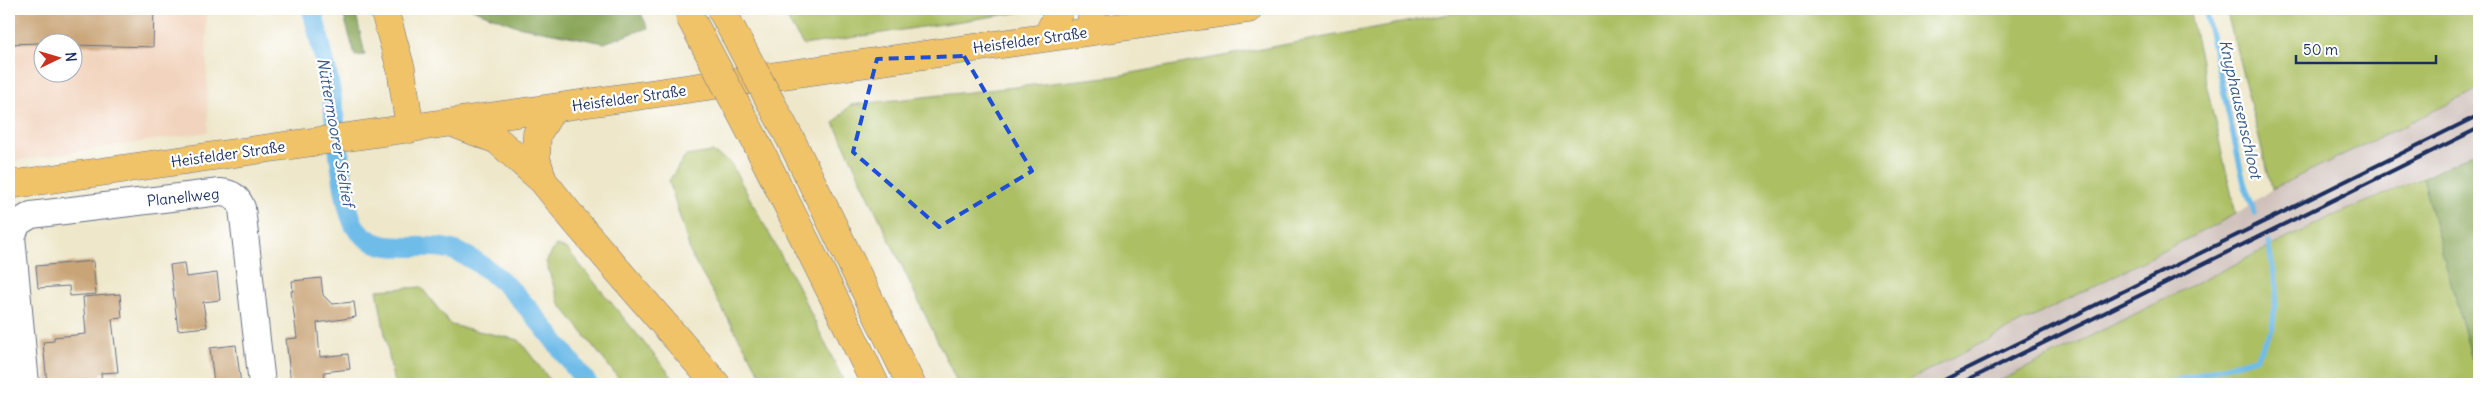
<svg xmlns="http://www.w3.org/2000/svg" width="2488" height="393" font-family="Delius,sans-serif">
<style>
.built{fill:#f2d4be;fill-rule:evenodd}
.industrial{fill:#cfc0ba}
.green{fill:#acbf63;stroke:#647760}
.forest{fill:#89a659;stroke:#526a5c}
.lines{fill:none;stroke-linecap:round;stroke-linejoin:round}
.stream{stroke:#6fbce9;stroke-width:5.5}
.canal{stroke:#6fbce9;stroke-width:20}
.building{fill:#c9a477}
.minor-casing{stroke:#656f84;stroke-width:28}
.major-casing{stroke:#656f84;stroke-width:29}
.highway-casing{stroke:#656f84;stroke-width:29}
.minor{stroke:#fff;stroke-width:26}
.major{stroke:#f1c369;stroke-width:28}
.highway{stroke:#f1c369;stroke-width:28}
.rail{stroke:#1b2f5e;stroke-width:4}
.highway-bridge-casing{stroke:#656f84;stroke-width:29;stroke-linecap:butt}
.highway-bridge{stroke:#f1c369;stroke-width:28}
.marked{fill:none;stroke:#1d4ed8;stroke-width:4;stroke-dasharray:10 6;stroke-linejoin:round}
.labels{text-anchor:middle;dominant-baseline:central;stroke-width:4.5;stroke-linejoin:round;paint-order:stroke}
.street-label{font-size:15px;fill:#1b2f5e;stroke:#fff}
.water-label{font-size:16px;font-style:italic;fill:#345988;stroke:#fff}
</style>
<rect width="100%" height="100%" fill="#fff"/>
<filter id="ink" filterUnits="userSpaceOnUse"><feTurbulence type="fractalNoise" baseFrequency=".02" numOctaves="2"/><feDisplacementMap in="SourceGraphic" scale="10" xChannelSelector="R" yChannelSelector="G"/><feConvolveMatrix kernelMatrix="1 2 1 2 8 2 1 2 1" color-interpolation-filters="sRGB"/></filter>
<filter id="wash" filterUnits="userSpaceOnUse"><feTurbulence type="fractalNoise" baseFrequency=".0096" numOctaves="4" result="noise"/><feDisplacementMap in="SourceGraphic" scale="20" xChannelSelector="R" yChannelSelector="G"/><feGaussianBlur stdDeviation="1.12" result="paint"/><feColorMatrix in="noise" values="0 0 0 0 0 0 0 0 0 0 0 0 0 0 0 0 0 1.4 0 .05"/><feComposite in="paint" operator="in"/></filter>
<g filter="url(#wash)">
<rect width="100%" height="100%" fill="#eee7ca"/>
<path class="built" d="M9 9H206L208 132 9 162ZM42 42H72V72H42Z"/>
<path class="industrial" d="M2479 89V151L2326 219 1994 384H1901L2236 214 2272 189Z"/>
<g class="green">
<path d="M781 9H1041L803 45Z"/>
<path d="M1476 9H2189L2236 214 1901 384H958L834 123 850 105 1116 76Z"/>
<path d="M2226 9H2479V89L2272 189Z"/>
<path d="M712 152 730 162 796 283 845 384H766L692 257 669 181 685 156Z"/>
<path d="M2422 178 2479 384H1994L2326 219Z"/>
<path d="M556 245 567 249 678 384H623L559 303 546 262Z"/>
<path d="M421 287 451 325 519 340 553 384H394L377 290Z"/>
</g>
<g class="forest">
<path d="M342 9H355L365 55 355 56Z"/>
<path d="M472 9H639L648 28 604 43 517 26Z"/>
<path d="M2479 151V384L2422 178Z"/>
</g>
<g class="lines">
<g class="stream">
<path d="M2205 9 2244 183 2255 214"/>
<path d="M2164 384 2256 358 2272 330 2277 289 2268 243"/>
</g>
<path class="canal" d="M312 9C319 38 327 68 332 98 336 124 343 211 356 228 380 260 422 239 455 251 510 272 552 340 588 384"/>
</g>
<g id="blocks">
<g class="building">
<path d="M9 9H154L153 47 72 45V42L9 44Z"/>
<path d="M93 261 96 294 70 296 69 286 38 288 36 266Z"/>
<path d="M184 263 186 277 217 273 220 300 203 302 207 327 178 330 170 265Z"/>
<path d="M321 278 323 295 332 304 354 302 356 317 317 323 320 357 348 354 350 369 324 372 326 384H291L286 339 297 338 291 291H293L292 281Z"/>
<path d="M120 294 122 318 112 319 118 372 101 373 102 384H47L43 342 54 341V337L86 334 83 297Z"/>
<path d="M236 345 241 384H214L210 348Z"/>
</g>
</g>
</g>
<g filter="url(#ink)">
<use href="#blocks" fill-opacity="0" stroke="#656f84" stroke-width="1"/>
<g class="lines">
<defs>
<path id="minor" d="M26 384 12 237 18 223 31 215 220 192C232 193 238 197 242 208L262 384"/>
<path id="major" d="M9 185 1249 9"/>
<g id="highway">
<path d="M384 9 401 69 410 129"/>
<path d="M1145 9 1166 20"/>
<path d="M1090 31 1093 9"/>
<path d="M1047 37 1060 9"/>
<path d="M453 123 497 140 543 181 575 221 716 384"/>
<path d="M792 142 911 384"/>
<path d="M758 146 834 298 875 384"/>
<path d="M543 181 536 158 537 134 552 110"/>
</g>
</defs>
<use href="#minor" class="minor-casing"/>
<use href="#major" class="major-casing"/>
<use href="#highway" class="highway-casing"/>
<use href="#minor" class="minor"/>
<use href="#major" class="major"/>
<use href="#highway" class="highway"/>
<g class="rail">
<path d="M1936 384 2479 115"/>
<path d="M1960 384 2479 128"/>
</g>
<defs>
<g id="highway-bridge">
<path d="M721 9 792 142"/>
<path d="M689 15 758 146"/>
</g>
</defs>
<use href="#highway-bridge" class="highway-bridge-casing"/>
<use href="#highway-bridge" class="highway-bridge"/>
</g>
</g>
<path class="marked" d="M964 56 1032 171 939 227 853 152 877 59Z"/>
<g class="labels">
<g class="street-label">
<text transform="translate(1030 40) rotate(-8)">Heisfelder Straße</text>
<text transform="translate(629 98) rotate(-8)">Heisfelder Straße</text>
<text transform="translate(228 154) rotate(-8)">Heisfelder Straße</text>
<text transform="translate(183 197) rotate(-6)">Planellweg</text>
</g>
<g class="water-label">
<text transform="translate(2241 109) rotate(77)">Knyphausenschloot</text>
<text transform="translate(336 132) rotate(80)">Nüttermoorer Sieltief</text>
</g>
</g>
<rect width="2488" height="393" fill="none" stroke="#fff" stroke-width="30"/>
<g transform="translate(58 58) rotate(85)"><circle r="24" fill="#ffffff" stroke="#a4acbf"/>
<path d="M0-4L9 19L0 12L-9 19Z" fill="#c8321e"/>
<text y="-8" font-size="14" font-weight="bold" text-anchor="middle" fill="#1b2f5e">N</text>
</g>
<path d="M2296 55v8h140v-8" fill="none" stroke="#1b2f5e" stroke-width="2.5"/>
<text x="2303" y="55" font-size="15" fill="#1b2f5e" stroke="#ffffff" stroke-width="4" paint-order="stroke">50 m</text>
</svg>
